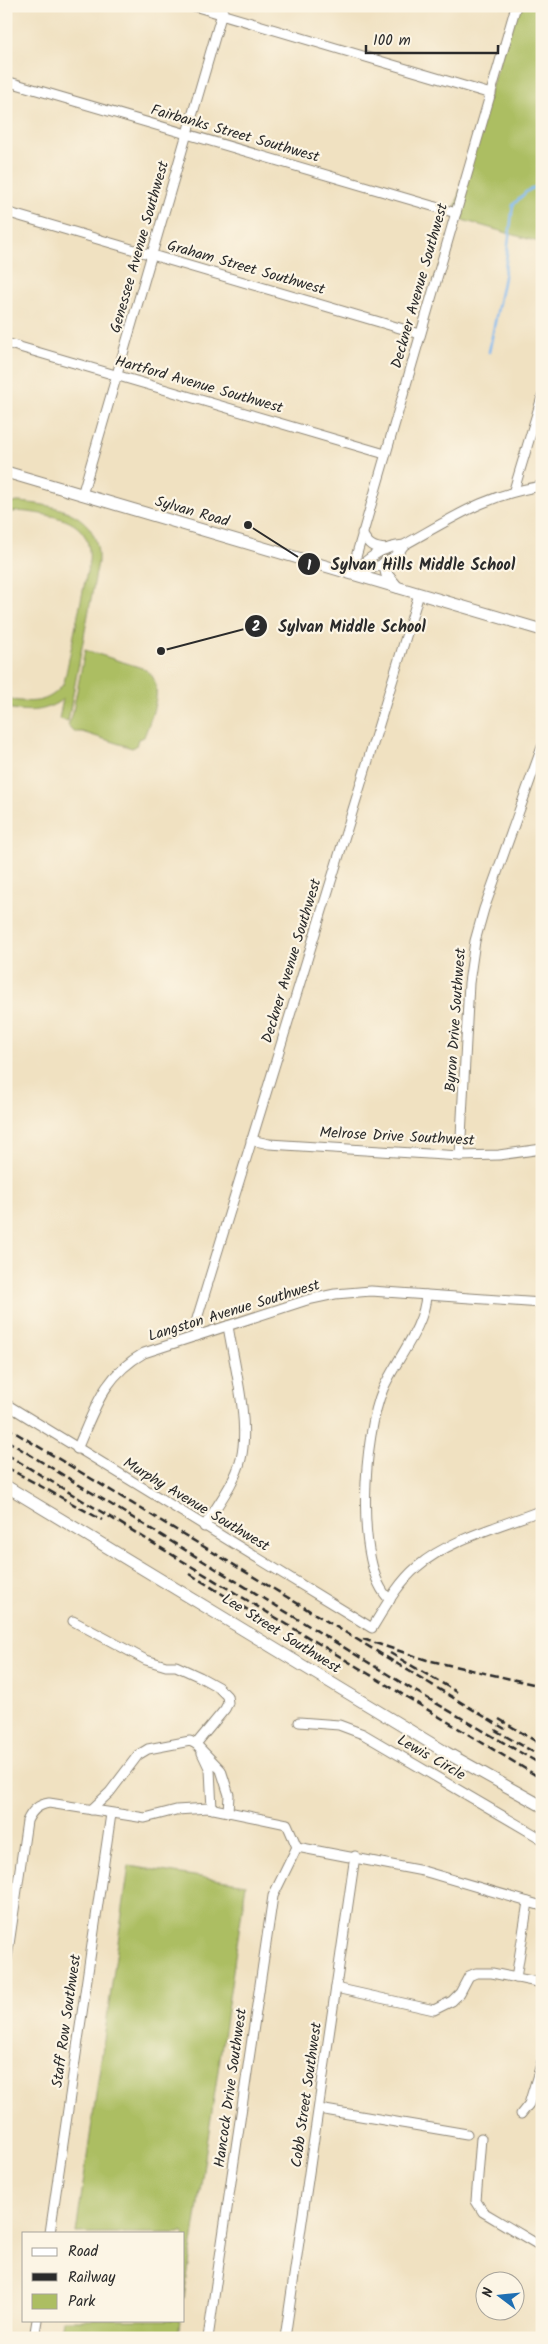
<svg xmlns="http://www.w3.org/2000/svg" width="548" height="2344" font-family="Kalam,sans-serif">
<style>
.green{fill:#acbe62;stroke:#6c7446}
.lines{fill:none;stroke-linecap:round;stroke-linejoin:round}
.stream{stroke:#7fb9f1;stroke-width:2.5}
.minor-casing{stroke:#8e8676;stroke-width:11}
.major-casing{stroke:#8e8676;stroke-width:13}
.minor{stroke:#fff;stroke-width:9}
.major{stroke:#fff;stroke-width:11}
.rail{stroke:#2b2b2b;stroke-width:2.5;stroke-dasharray:8 4;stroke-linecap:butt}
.labels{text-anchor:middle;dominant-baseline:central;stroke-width:4.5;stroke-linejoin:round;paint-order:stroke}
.street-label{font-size:15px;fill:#2b2b2b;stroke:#fcf5e5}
.leader{fill:none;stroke:#2b2b2b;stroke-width:2}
.callout-dot{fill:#2b2b2b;stroke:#fcf5e5;stroke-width:2}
.mark-label{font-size:15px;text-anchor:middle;font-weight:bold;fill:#fff}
.callout-label{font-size:16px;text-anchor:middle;font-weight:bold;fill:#2b2b2b;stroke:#fcf5e5;stroke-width:4.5;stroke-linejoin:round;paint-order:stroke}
</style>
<rect width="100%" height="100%" fill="#fcf5e5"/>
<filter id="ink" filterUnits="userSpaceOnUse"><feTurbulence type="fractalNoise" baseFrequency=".02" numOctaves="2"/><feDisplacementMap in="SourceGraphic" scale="10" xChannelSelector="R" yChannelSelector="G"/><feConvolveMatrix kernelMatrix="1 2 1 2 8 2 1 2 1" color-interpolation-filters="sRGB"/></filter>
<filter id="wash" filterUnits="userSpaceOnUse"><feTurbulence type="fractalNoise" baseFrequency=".0096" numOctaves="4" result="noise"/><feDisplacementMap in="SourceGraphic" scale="20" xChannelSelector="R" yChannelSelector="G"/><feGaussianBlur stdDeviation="1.12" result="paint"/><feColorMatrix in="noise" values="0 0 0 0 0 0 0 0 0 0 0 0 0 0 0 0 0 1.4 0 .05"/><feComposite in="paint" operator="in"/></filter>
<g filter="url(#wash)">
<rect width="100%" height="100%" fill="#f0e1c1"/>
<g class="green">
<path d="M516 6H542V243L452 217Z"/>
<path d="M18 502C57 505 101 513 98 562L68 721 59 719 63 699C44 713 29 712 6 708V699C30 703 49 705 64 683L89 562C92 527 70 519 41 514 29 512 18 510 6 513V504Z"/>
<path d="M85 650 142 668C169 680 151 717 144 737L138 739 136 746 132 748 82 732H74L68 725 72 716Z"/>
<path d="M129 1866 246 1884 184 2298V2233H76Z"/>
<path d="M63 2320H180L178 2338H60Z"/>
</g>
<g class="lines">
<path class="stream" d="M489 352 504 277 513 205 526 192 542 183"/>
</g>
</g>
<g filter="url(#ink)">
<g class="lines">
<defs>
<g id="minor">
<path d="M194 6 491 94"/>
<path d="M6 81 456 213"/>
<path d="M6 212 420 334"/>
<path d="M6 343 385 454"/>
<path d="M514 490 542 397"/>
<path d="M82 495 224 6"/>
<path d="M362 533C368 545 373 548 386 549"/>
<path d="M352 573C367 559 383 546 404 545 451 519 487 494 542 486"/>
<path d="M354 573C372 570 394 562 404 545"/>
<path d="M351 574 516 6"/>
<path d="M251 1140 269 1144 460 1156 499 1155 542 1149"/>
<path d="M460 1156 469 983 475 941 484 909 542 747"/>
<path d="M197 1336 196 1322 419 594"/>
<path d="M6 1404 372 1628C385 1607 398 1583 417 1567 449 1539 502 1526 542 1510"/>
<path d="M77 1449C95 1409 103 1376 144 1353L307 1300 335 1294 371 1291 542 1303"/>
<path d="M204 1527C217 1505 235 1483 241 1459 250 1422 234 1364 228 1326"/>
<path d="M390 1600C353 1566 364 1433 383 1389 396 1360 425 1326 426 1295"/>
<path d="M73 1621 146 1660 166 1666H176L200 1677 218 1687 227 1696 228 1703 225 1709 196 1744"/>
<path d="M299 1722 339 1725 363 1734 542 1839"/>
<path d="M202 1753 210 1770 212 1809"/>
<path d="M91 1810 110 1792 138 1755 148 1749 190 1741 196 1744 221 1770 229 1795 228 1812"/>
<path d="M297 1847 423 1871 542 1906"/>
<path d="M6 1965 27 1821C32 1810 38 1805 49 1803L145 1818 176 1810 209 1808 287 1824 297 1847"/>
<path d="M516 1978 528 1902"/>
<path d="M336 1988 434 2010 452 2001 460 1993 469 1976 476 1973H492L542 1983"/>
<path d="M319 2109 467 2134"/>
<path d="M521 2114 529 2104 542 2061"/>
<path d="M481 2138 476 2201 483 2212 542 2247"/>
<path d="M50 2233 111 1814"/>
<path d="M34 2338 37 2320"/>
<path d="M208 2338 273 1896 297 1847"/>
<path d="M285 2338 355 1856"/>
</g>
<g id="major">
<path d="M6 472 542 630"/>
<path d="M384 563 387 575 397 587"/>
<path d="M6 1486 447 1753 542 1806"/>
</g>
</defs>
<use href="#minor" class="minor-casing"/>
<use href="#major" class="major-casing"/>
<use href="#minor" class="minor"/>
<use href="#major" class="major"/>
<g class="rail">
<path d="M6 1427 505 1729"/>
<path d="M6 1440 410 1688 542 1765"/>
<path d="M6 1454 542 1779"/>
<path d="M6 1467 102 1520"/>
<path d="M190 1574 256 1615"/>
<path d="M363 1639 427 1660 542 1686"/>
<path d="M390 1653 457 1692"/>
<path d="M499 1719 542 1745"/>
<path d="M495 1730 542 1757"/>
</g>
</g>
</g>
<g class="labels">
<g class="street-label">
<text transform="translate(235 134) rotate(16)">Fairbanks Street Southwest</text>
<text transform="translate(140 247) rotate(-74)">Genessee Avenue Southwest</text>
<text transform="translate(246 268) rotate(16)">Graham Street Southwest</text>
<text transform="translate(420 286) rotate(-74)">Deckner Avenue Southwest</text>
<text transform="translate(199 385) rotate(16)">Hartford Avenue Southwest</text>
<text transform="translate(192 512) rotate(16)">Sylvan Road</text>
<text transform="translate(292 961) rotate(-73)">Deckner Avenue Southwest</text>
<text transform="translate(456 1020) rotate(-86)">Byron Drive Southwest</text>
<text transform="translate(397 1137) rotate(3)">Melrose Drive Southwest</text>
<text transform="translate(234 1311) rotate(-17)">Langston Avenue Southwest</text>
<text transform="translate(196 1505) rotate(31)">Murphy Avenue Southwest</text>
<text transform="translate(281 1634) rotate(32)">Lee Street Southwest</text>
<text transform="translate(431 1758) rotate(30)">Lewis Circle</text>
<text transform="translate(67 2021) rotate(-82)">Staff Row Southwest</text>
<text transform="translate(231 2088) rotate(-82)">Hancock Drive Southwest</text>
<text transform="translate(307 2095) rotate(-82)">Cobb Street Southwest</text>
</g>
</g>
<path class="leader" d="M248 525L309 564M161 651L256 626"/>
<g class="callout-dot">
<circle cx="248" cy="525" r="5"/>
<circle cx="161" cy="651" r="5"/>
<circle cx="309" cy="564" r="12"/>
<circle cx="256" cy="626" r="12"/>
</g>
<g class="mark-label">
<text x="309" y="570">1</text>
<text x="256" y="631">2</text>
</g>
<g class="callout-label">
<text x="423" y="570">Sylvan Hills Middle School</text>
<text x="352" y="632">Sylvan Middle School</text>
</g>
<rect width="548" height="2344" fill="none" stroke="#fcf5e5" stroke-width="25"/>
<rect x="22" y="2232" width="162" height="90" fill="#fcf5e5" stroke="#a8a49b"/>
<rect x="32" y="2248" width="25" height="8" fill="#ffffff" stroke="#a8a49b"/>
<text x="68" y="2256" font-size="15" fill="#2b2b2b">Road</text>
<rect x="32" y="2273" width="25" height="8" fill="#2b2b2b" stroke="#a8a49b"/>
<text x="68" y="2282" font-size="15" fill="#2b2b2b">Railway</text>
<rect x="32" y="2294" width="25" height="15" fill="#acbe62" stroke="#a8a49b"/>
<text x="68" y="2306" font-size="15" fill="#2b2b2b">Park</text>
<g transform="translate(500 2296) rotate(286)"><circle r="24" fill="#fcf5e5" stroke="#a8a49b"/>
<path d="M0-4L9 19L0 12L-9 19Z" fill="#1f6fb2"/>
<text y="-8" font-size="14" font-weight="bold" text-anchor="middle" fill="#2b2b2b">N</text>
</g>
<path d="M366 45v8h132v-8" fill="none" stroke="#2b2b2b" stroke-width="2.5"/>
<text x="373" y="45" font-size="15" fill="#2b2b2b" stroke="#fcf5e5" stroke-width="4" paint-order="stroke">100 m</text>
</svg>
